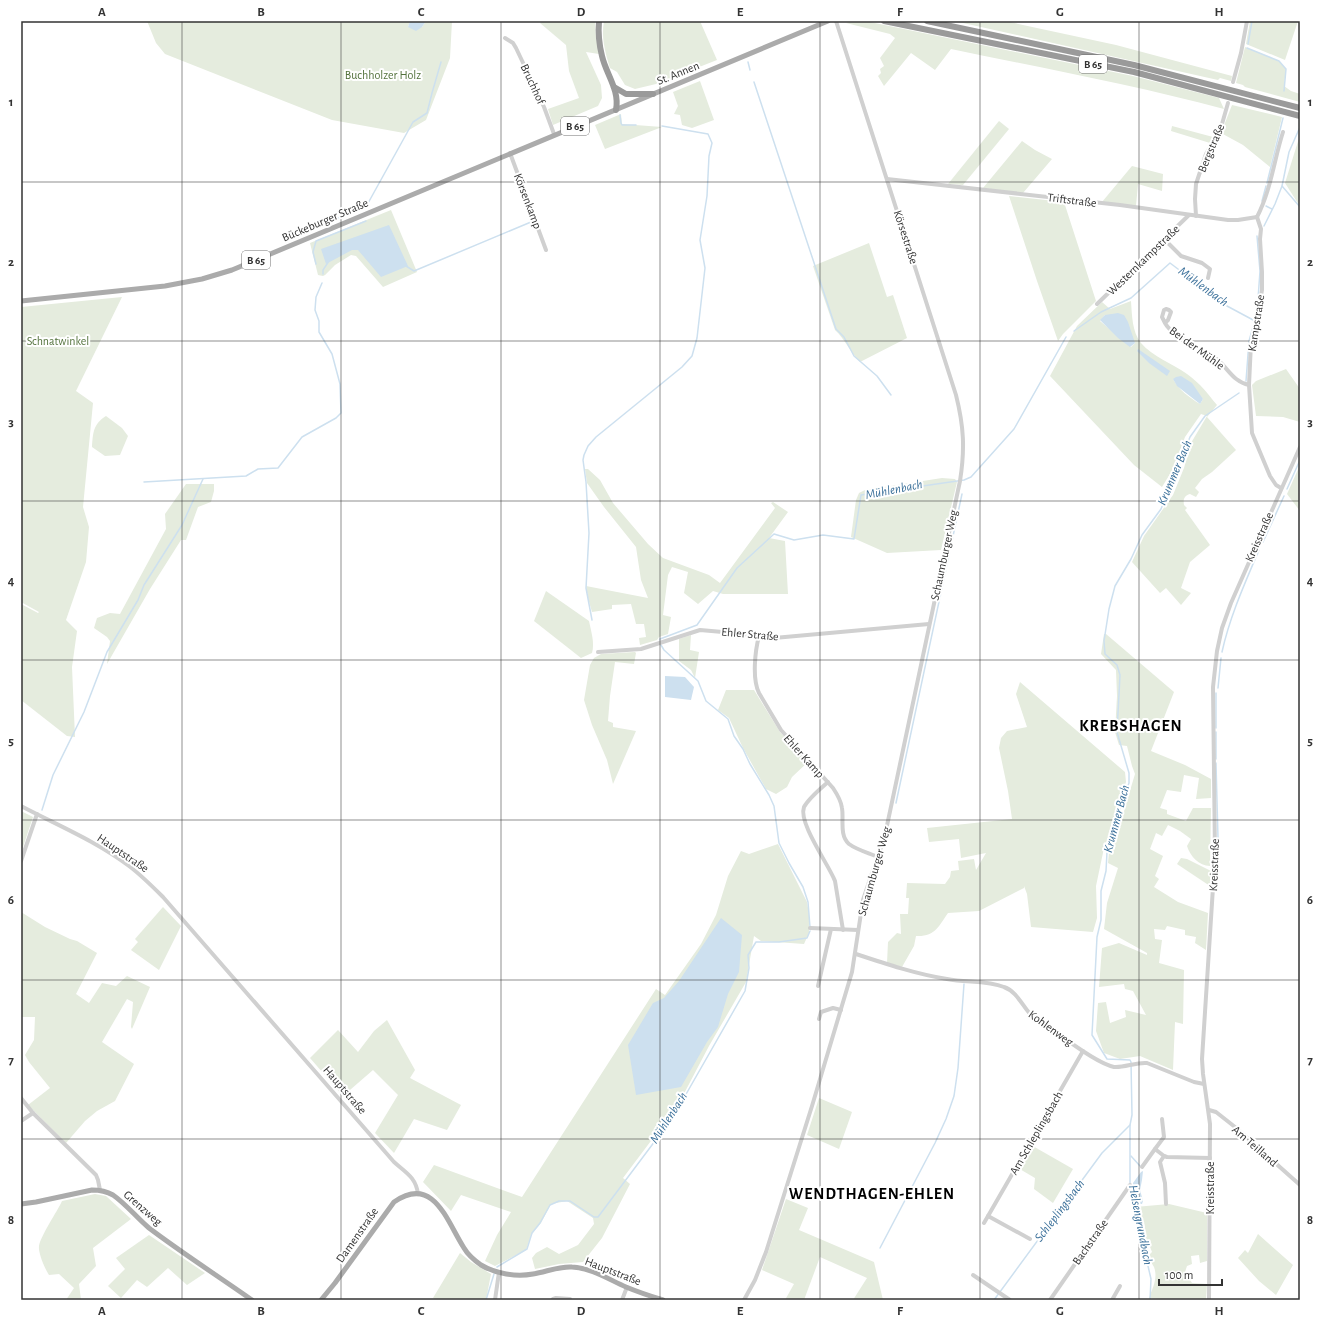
<svg xmlns="http://www.w3.org/2000/svg" width="1321" height="1321" font-family="'Alegreya Sans',sans-serif">
<style>
.green{fill:#e5ecde;fill-rule:evenodd}
.water{fill:#cde0ef}
.lines{fill:none;stroke-linecap:round;stroke-linejoin:round}
.stream{stroke:#cde0ef;stroke-width:1.5}
.minor{stroke:#d0d0d0;stroke-width:4}
.major{stroke:#ababab;stroke-width:5}
.highway{stroke:#9a9a9a;stroke-width:6}
.grid{fill:none;stroke:#333;stroke-width:1;stroke-opacity:0.55}
.labels{text-anchor:middle;dominant-baseline:central;stroke-width:4;stroke-linejoin:round;paint-order:stroke}
.shield{fill:#fff;stroke:#707070;stroke-width:1}
.shield-label{font-size:11px;font-weight:bold;fill:#333}
.street-label{font-size:12px;fill:#333;stroke:#fff}
.park-label{font-size:12px;fill:#53723c;stroke:#fff}
.water-label{font-size:13px;font-style:italic;fill:#3b709a;stroke:#fff}
.district-label{font-size:16px;font-weight:bold;letter-spacing:1px;fill:#000;stroke:#fff}
.neatline{fill:none;stroke:#333;stroke-width:1.5}
.grid-label{font-size:13px;text-anchor:middle;font-weight:bold;fill:#333}
</style>
<rect width="100%" height="100%" fill="#fff"/>
<g class="green">
<path d="M147 21H410L408 27H422L426 21H452L450 58 426 120 404 133 332 120 165 54 156 43Z"/>
<path d="M544 21H595L596 37 599 54 586 52 601 85 602 98 598 106 553 125 548 109 579 98 569 71 566 45 540 23Z"/>
<path d="M604 21H700L717 60 656 84 635 89 625 85 617 72 610 68C605 52 601 37 604 21Z"/>
<path d="M853 21H865L1133 76 1219 98 1224 109C1134 85 1042 68 951 49L935 70 911 53 884 86 878 76 881 73 880 69 884 66 880 58 895 38 890 34 846 23Z"/>
<path d="M954 21H1005L1116 45 1232 76 1231 81 1220 78 1218 80Z"/>
<path d="M1250 21H1298L1285 60 1246 44Z"/>
<path d="M1245 47 1279 61 1286 69 1284 86 1291 91 1300 94V102L1245 87 1243 85 1236 83Z"/>
<path d="M700 81 714 120 692 128 682 125 680 115 674 114 678 106 673 92Z"/>
<path d="M1232 105 1282 117 1270 167 1243 145 1221 133Z"/>
<path d="M621 114 622 124 662 127 605 149 595 125Z"/>
<path d="M999 121 1009 129 963 185 948 184Z"/>
<path d="M1172 126 1213 137 1210 143 1171 131Z"/>
<path d="M1300 135V202L1299 205 1285 183Z"/>
<path d="M1022 141 1035 150 1052 159 1023 193 983 188Z"/>
<path d="M1132 166 1163 174 1162 191 1138 184 1136 206 1102 202Z"/>
<path d="M1009 196 1064 202 1096 301 1063 334 1058 341 1037 281Z"/>
<path d="M391 210 417 272 383 287 356 256 351 255 335 265 325 275 323 276 318 275 310 243Z"/>
<path d="M869 243 887 297 893 295 907 338 860 362C850 352 845 339 835 330L813 266Z"/>
<path d="M122 297 76 391 93 403 83 507 89 527 86 562 66 620 77 631 72 667 75 737 67 736 21 700V604L38 613 39 612 21 602V307Z"/>
<path d="M1131 301C1132 315 1132 332 1141 343 1152 356 1173 364 1187 374 1201 384 1207 393 1217 405L1207 417 1236 450 1212 472 1202 479 1195 488 1199 492 1196 497 1190 494C1184 496 1183 499 1184 505L1187 508 1185 510 1210 545 1190 562 1181 588 1191 593 1181 605 1166 588 1160 593 1132 562 1144 536 1173 495 1184 468 1191 443 1207 416 1201 414 1185 437 1173 469 1162 487 1134 465 1050 376 1077 326 1102 302 1110 309ZM1105 315 1135 343 1131 347 1100 321ZM1173 379 1203 399 1200 404C1190 398 1179 390 1173 379Z"/>
<path d="M1286 369 1300 389V422L1283 417 1256 416 1252 385 1256 381Z"/>
<path d="M106 416 122 428 128 436 120 455 105 456 92 447C93 433 93 424 106 416Z"/>
<path d="M1300 465V511L1287 494Z"/>
<path d="M585 469H588L600 480 613 503 648 544 663 558 709 575 720 583 775 508 771 503 773 502 788 512 769 538 785 541 788 594H723L713 591 698 604 684 593 688 572 672 567 668 575 663 615 671 617 668 634 659 637 657 640 640 645 639 638 646 637 644 624H636L631 604 612 605V609L592 612 588 598 586 586 648 598 641 580 636 547 604 507 587 483Z"/>
<path d="M942 478 955 479 957 482 941 550 887 553 851 537 856 500 859 493 865 490Z"/>
<path d="M186 484H214V491L211 502 198 507 186 540H181L150 589 107 664 110 641 107 637 94 628 97 618 110 613 120 614 166 529 165 514Z"/>
<path d="M546 591 589 621C591 631 595 643 592 653L581 658 534 621Z"/>
<path d="M1104 634H1106L1174 692 1151 751 1185 765 1211 779V798L1196 799 1199 778 1184 775 1181 792 1167 790 1160 808 1167 810V814L1186 821 1193 808H1211L1210 866C1199 866 1190 856 1187 846L1191 839 1180 831 1168 825 1162 836 1156 833 1150 849 1163 856 1155 876 1159 879 1154 887 1178 902 1208 913 1206 950 1195 943 1196 937 1185 935V930L1167 926 1165 930 1154 929 1155 939 1162 940 1159 963 1184 970 1183 1024 1175 1022 1173 1070 1140 1056 1120 1059 1104 1053 1096 1031 1098 1003 1106 1002 1110 1023 1126 1017 1125 1010 1146 1015 1133 991 1125 989 1124 984 1099 987 1102 948 1119 943 1147 955V953L1104 929 1107 903 1118 868 1108 863 1109 852 1119 830 1126 804 1135 774 1132 766 1127 746 1119 745 1115 732 1117 696 1116 670 1101 654Z"/>
<path d="M691 635 690 650 699 652 695 678 691 670 679 661V639Z"/>
<path d="M635 652 636 653 634 664 615 662 610 696 608 721 613 723V727L636 731 613 784 607 760 592 725 584 700 590 665 594 658 601 654Z"/>
<path d="M1020 682 1125 772 1126 782 1119 801 1116 818 1104 848 1096 886 1097 918 1093 932 1031 927 1027 894 1024 886V888L979 911 948 913C939 926 935 937 916 936L914 946 902 967 887 963 888 942 897 933 901 934 900 914H908L909 898H906L907 883 945 884 950 877 951 871 959 870 958 861 974 859 976 870 986 853 961 858 959 839 929 842 927 828 1012 819 1008 791 999 748 1001 738 1007 731 1027 727 1016 694Z"/>
<path d="M726 690H754L780 732 808 762 792 777 787 787 776 794 766 789 743 748 729 718 718 710Z"/>
<path d="M21 811 33 817 21 853Z"/>
<path d="M778 844 807 902 809 914V933L804 944 761 941 754 936 746 982 709 1046 678 1105 623 1178 630 1184 602 1238 583 1262 559 1264 535 1269 532 1258 536 1253 547 1247 559 1254 578 1245 594 1224 593 1218 567 1201 551 1204 541 1223 531 1235 526 1250 495 1266 485 1261 497 1235 511 1212 461 1195 451 1211 423 1182 434 1165 522 1197 656 989 665 995 701 944 716 915 728 876 741 851 749 854Z"/>
<path d="M1181 858 1187 859 1211 871 1210 886 1177 864Z"/>
<path d="M163 907 181 926 159 970 131 950 138 942 135 939Z"/>
<path d="M21 912 45 927 70 939 77 941 97 953 76 994 89 1003 102 983 116 986 127 976 150 987 132 1029 131 1027 133 1002 127 999 102 1042 134 1064 115 1101 97 1111 85 1121 66 1143 28 1105 50 1088 29 1062 25 1055 34 1040 35 1017H21Z"/>
<path d="M387 1020 415 1070 410 1078 461 1105 447 1130 414 1119 394 1153 375 1133 398 1095 373 1070 343 1096 310 1058 338 1030 358 1052 374 1031Z"/>
<path d="M819 1098 852 1112 839 1149 807 1135Z"/>
<path d="M1031 1145 1073 1169 1053 1203 1034 1189 1035 1178 1018 1168Z"/>
<path d="M95 1194 106 1196 131 1219 93 1248 96 1266 79 1284 81 1300H66L74 1288 59 1274 49 1275C45 1269 38 1253 39 1246 41 1235 57 1212 62 1201Z"/>
<path d="M786 1199 808 1208 799 1230 874 1262 883 1300H853L867 1278 820 1257 804 1300H785L794 1284 762 1270Z"/>
<path d="M1169 1204 1207 1213V1261L1200 1263 1199 1255 1191 1256 1192 1264 1187 1266 1185 1272 1192 1283 1207 1284 1206 1300H1174L1149 1298C1153 1287 1158 1278 1154 1267 1152 1263 1149 1260 1148 1256L1152 1252 1147 1239 1140 1238 1135 1207Z"/>
<path d="M1258 1234 1293 1265 1276 1295 1259 1281 1238 1258 1245 1250 1248 1253Z"/>
<path d="M149 1235 205 1273 187 1285 168 1268 147 1287 137 1280 121 1298 108 1286 125 1269 116 1258Z"/>
<path d="M460 1253 471 1262 491 1274 486 1300H437L433 1298Z"/>
</g>
<g class="water">
<path d="M410 21H426L422 27 416 31 408 27Z"/>
<path d="M389 225 408 266 381 277 358 250H352L326 264 321 249Z"/>
<path d="M1118 313 1124 315 1128 322 1135 343 1130 347 1118 338 1100 320 1105 315Z"/>
<path d="M1138 349 1170 371 1167 376 1149 363 1137 351Z"/>
<path d="M1181 376 1192 383 1203 399 1200 404 1177 386 1173 379 1176 377Z"/>
<path d="M665 676 685 677 694 687 691 700 665 697Z"/>
<path d="M721 918 742 935 739 972 728 994 718 1027 707 1042 681 1087 636 1095 628 1045 653 1003 664 998 679 981Z"/>
<path d="M1143 1171 1142 1180 1140 1190 1143 1201 1142 1204H1135L1133 1183 1141 1172Z"/>
</g>
<g class="lines">
<g class="stream">
<path d="M1248 44 1252 21"/>
<path d="M1247 48 1279 61 1286 69 1284 91"/>
<path d="M748 62 750 70"/>
<path d="M754 82 836 329 844 337 854 356 877 376 891 395"/>
<path d="M620 115 621 123 622 125H636"/>
<path d="M1267 183 1283 118"/>
<path d="M1282 186 1300 207"/>
<path d="M1262 201 1266 186"/>
<path d="M1266 206 1272 209"/>
<path d="M327 223 367 205 413 122 427 113 432 93 441 62"/>
<path d="M1264 226 1275 204 1282 186 1289 152 1300 127"/>
<path d="M316 264 313 252 316 241 366 221"/>
<path d="M406 266 414 271 531 222"/>
<path d="M323 274V270L329 261"/>
<path d="M1256 314 1258 299 1260 271 1257 236"/>
<path d="M1074 331 1101 312 1131 298 1170 263 1227 306 1255 321"/>
<path d="M1246 381 1249 341 1253 327"/>
<path d="M144 482 246 476 258 469 278 468 302 437 336 418 341 413 340 384 332 354 319 332V321L315 310 316 297 322 283"/>
<path d="M1287 489 1300 460"/>
<path d="M1263 542 1284 496"/>
<path d="M592 620 586 588 589 533 586 482 583 460 584 455 588 446 596 437 682 367 692 356 697 338 705 268 700 240 707 196 709 156 712 143 708 134 662 126"/>
<path d="M660 640V639L697 625 737 568 774 534 794 540 823 535 854 539 861 495 964 480 971 477 1014 429 1066 337"/>
<path d="M661 645 664 650 698 681 706 701 728 719 734 736 743 749 750 764 769 795 774 806 779 843 789 863 803 887 808 902 810 927"/>
<path d="M1222 652C1230 616 1245 583 1259 550"/>
<path d="M1218 688 1221 658"/>
<path d="M1216 728V693"/>
<path d="M1216 732V759"/>
<path d="M1216 763 1218 838"/>
<path d="M896 803 962 494"/>
<path d="M42 810 53 775 84 712 107 652 138 600 144 585 182 525 203 479"/>
<path d="M1131 1156 1140 1166"/>
<path d="M880 1248 935 1143 946 1119 954 1096 958 1068 964 984"/>
<path d="M497 1267 527 1249 532 1233 540 1223 550 1205 559 1201H570L594 1217H598L673 1117 745 991 749 968 748 955 756 942H779L807 938 810 931"/>
<path d="M486 1300 494 1274"/>
<path d="M994 1300 1102 1153 1130 1125"/>
<path d="M1150 1300 1151 1279 1130 1188V1125L1132 1115 1131 1062 1130 1060 1107 1059 1092 1035 1097 937 1101 920V891L1106 871 1107 852 1117 824 1122 801 1129 783V773L1117 732 1120 675 1117 665 1105 654 1104 641 1109 609 1115 586 1131 559 1142 535 1161 509 1190 437 1205 416 1239 393"/>
</g>
<g class="minor">
<path d="M505 38 513 43 516 48 544 107 554 134"/>
<path d="M1233 82 1241 53 1247 21"/>
<path d="M510 153 546 250"/>
<path d="M887 179 1120 205 1228 220H1238L1257 217"/>
<path d="M1196 216 1195 199 1196 184 1206 154 1220 131 1228 103"/>
<path d="M1257 217 1261 229 1260 239 1262 272V290L1257 321 1251 343 1249 385 1252 433 1270 476 1276 485 1281 488"/>
<path d="M1257 217C1271 190 1274 160 1283 132"/>
<path d="M1164 239 1181 256 1202 263 1210 269 1208 278"/>
<path d="M1097 304 1189 215"/>
<path d="M1165 323 1162 317 1164 310 1166 309 1169 310 1171 312 1168 320 1165 323C1173 338 1204 348 1218 360 1229 370 1234 382 1249 385"/>
<path d="M759 636C755 651 752 679 759 693L781 730 833 788C837 794 841 800 842 808 844 819 839 835 849 844 857 850 869 853 878 857"/>
<path d="M598 652 641 649 700 630 734 633 774 638 929 624"/>
<path d="M828 782C820 789 809 798 804 807 798 823 829 865 835 881L843 930"/>
<path d="M21 806C57 825 96 841 129 866 141 875 152 886 163 897L394 1162C405 1172 416 1177 418 1194"/>
<path d="M21 861 37 814"/>
<path d="M810 928 858 930"/>
<path d="M856 954C886 964 916 974 947 979 966 983 986 980 1004 987 1018 992 1023 1008 1033 1017 1042 1024 1052 1030 1061 1036 1074 1045 1099 1064 1114 1067 1124 1068 1136 1062 1147 1063L1194 1082 1204 1084"/>
<path d="M818 986 831 929"/>
<path d="M819 1019 821 1012 833 1008 841 1010"/>
<path d="M21 1098 33 1113 96 1175 98 1180 100 1190"/>
<path d="M1209 1110 1216 1112 1235 1127 1300 1185"/>
<path d="M1162 1119 1164 1137 1155 1149 1164 1156 1167 1157 1210 1158"/>
<path d="M21 1121 33 1113"/>
<path d="M1164 1156 1160 1162 1165 1183 1166 1204"/>
<path d="M1142 1167 1155 1149"/>
<path d="M988 1216 1030 1239"/>
<path d="M984 1223 1083 1051"/>
<path d="M973 1275 1010 1300"/>
<path d="M495 1300 499 1272"/>
<path d="M552 1300 553 1299 556 1298 570 1299V1300"/>
<path d="M622 1300 627 1287"/>
<path d="M744 1300 755 1280 766 1252 812 1106 852 972 863 900 885 835 960 481C965 449 964 427 956 395L836 21"/>
<path d="M1050 1300 1130 1185"/>
<path d="M1112 1300 1120 1286"/>
<path d="M1209 1300 1210 1124 1203 1074 1202 1059 1215 856 1213 687 1217 651 1222 628 1231 603 1300 447"/>
</g>
<g class="major">
<path d="M21 301 165 286 202 279 232 270 828 21"/>
<path d="M21 1204 36 1202 92 1190C100 1190 106 1191 113 1195 126 1204 137 1218 149 1228 182 1253 218 1276 252 1300"/>
<path d="M321 1300 335 1283 394 1202C434 1174 447 1222 464 1248 468 1255 474 1260 481 1265 496 1274 516 1277 533 1274 546 1272 559 1266 572 1267 591 1268 608 1279 626 1287 638 1292 650 1296 663 1300"/>
</g>
<g class="highway">
<path d="M599 21C598 33 599 44 602 56 606 74 620 90 616 110"/>
<path d="M884 21 1134 72 1300 116"/>
<path d="M927 21 1134 65 1300 108"/>
<path d="M614 87 626 94H653"/>
</g>
</g>
<path class="grid" d="M182 21V1300M341 21V1300M501 21V1300M660 21V1300M820 21V1300M980 21V1300M1139 21V1300M21 182H1300M21 341H1300M21 501H1300M21 660H1300M21 820H1300M21 980H1300M21 1139H1300"/>
<g class="labels">
<g class="shield">
<rect x="1079" y="55" width="28" height="18" rx="3"/>
<rect x="561" y="117" width="28" height="18" rx="3"/>
<rect x="242" y="251" width="28" height="18" rx="3"/>
</g>
<g class="shield-label">
<text x="1093" y="64">B 65</text>
<text x="575" y="126">B 65</text>
<text x="256" y="260">B 65</text>
</g>
<g class="street-label">
<text transform="translate(678 73) rotate(-22)">St. Annen</text>
<text transform="translate(533 84) rotate(65)">Bruchhof</text>
<text transform="translate(1211 148) rotate(-67)">Bergstraße</text>
<text transform="translate(1072 200) rotate(7)">Triftstraße</text>
<text transform="translate(528 201) rotate(69)">Körsenkamp</text>
<text transform="translate(325 220) rotate(-23)">Bückeburger Straße</text>
<text transform="translate(906 237) rotate(72)">Körsestraße</text>
<text transform="translate(1143 260) rotate(-44)">Westernkampstraße</text>
<text transform="translate(1256 323) rotate(-81)">Kampstraße</text>
<text transform="translate(1197 348) rotate(36)">Bei der Mühle</text>
<text transform="translate(1259 537) rotate(-66)">Kreisstraße</text>
<text transform="translate(944 555) rotate(-78)">Schaumburger Weg</text>
<text transform="translate(750 634) rotate(5)">Ehler Straße</text>
<text transform="translate(804 756) rotate(48)">Ehler Kamp</text>
<text transform="translate(123 853) rotate(34)">Hauptstraße</text>
<text transform="translate(1214 865) rotate(-88)">Kreisstraße</text>
<text transform="translate(874 871) rotate(-74)">Schaumburger Weg</text>
<text transform="translate(1051 1028) rotate(36)">Kohlenweg</text>
<text transform="translate(345 1090) rotate(49)">Hauptstraße</text>
<text transform="translate(1036 1133) rotate(-60)">Am Schleplingsbach</text>
<text transform="translate(1255 1146) rotate(41)">Am Teilland</text>
<text transform="translate(1210 1188) rotate(-90)">Kreisstraße</text>
<text transform="translate(143 1208) rotate(41)">Grenzweg</text>
<text transform="translate(357 1235) rotate(-55)">Damenstraße</text>
<text transform="translate(1090 1242) rotate(-55)">Bachstraße</text>
<text transform="translate(613 1271) rotate(21)">Hauptstraße</text>
</g>
<g class="park-label">
<text x="383" y="75">Buchholzer Holz</text>
<text x="58" y="341">Schnatwinkel</text>
</g>
<g class="water-label">
<text transform="translate(1203 287) rotate(36)">Mühlenbach</text>
<text transform="translate(1175 473) rotate(-67)">Krummer Bach</text>
<text transform="translate(894 490) rotate(-11)">Mühlenbach</text>
<text transform="translate(1117 819) rotate(-75)">Krummer Bach</text>
<text transform="translate(669 1118) rotate(-57)">Mühlenbach</text>
<text transform="translate(1060 1211) rotate(-53)">Schleplingsbach</text>
<text transform="translate(1140 1225) rotate(79)">Helsengrundbach</text>
</g>
<g class="district-label">
<text x="1131" y="726">KREBSHAGEN</text>
<text x="872" y="1194">WENDTHAGEN-EHLEN</text>
</g>
</g>
<rect width="1321" height="1321" fill="none" stroke="#ffffff" stroke-width="44"/>
<path d="M1159 1279v6h63v-6" fill="none" stroke="#333333" stroke-width="2"/>
<text x="1165" y="1279" font-size="12" fill="#333333" stroke="#ffffff" stroke-width="3" paint-order="stroke">100 m</text>
<rect x="22" y="22" width="1277" height="1277" class="neatline"/>
<g class="grid-label">
<text x="102" y="16">A</text>
<text x="261" y="16">B</text>
<text x="421" y="16">C</text>
<text x="581" y="16">D</text>
<text x="740" y="16">E</text>
<text x="900" y="16">F</text>
<text x="1060" y="16">G</text>
<text x="1219" y="16">H</text>
<text x="11" y="106">1</text>
<text x="1310" y="106">1</text>
<text x="11" y="266">2</text>
<text x="1310" y="266">2</text>
<text x="11" y="426">3</text>
<text x="1310" y="426">3</text>
<text x="11" y="585">4</text>
<text x="1310" y="585">4</text>
<text x="11" y="745">5</text>
<text x="1310" y="745">5</text>
<text x="11" y="904">6</text>
<text x="1310" y="904">6</text>
<text x="11" y="1064">7</text>
<text x="1310" y="1064">7</text>
<text x="11" y="1224">8</text>
<text x="1310" y="1224">8</text>
<text x="102" y="1315">A</text>
<text x="261" y="1315">B</text>
<text x="421" y="1315">C</text>
<text x="581" y="1315">D</text>
<text x="740" y="1315">E</text>
<text x="900" y="1315">F</text>
<text x="1060" y="1315">G</text>
<text x="1219" y="1315">H</text>
</g>
</svg>
